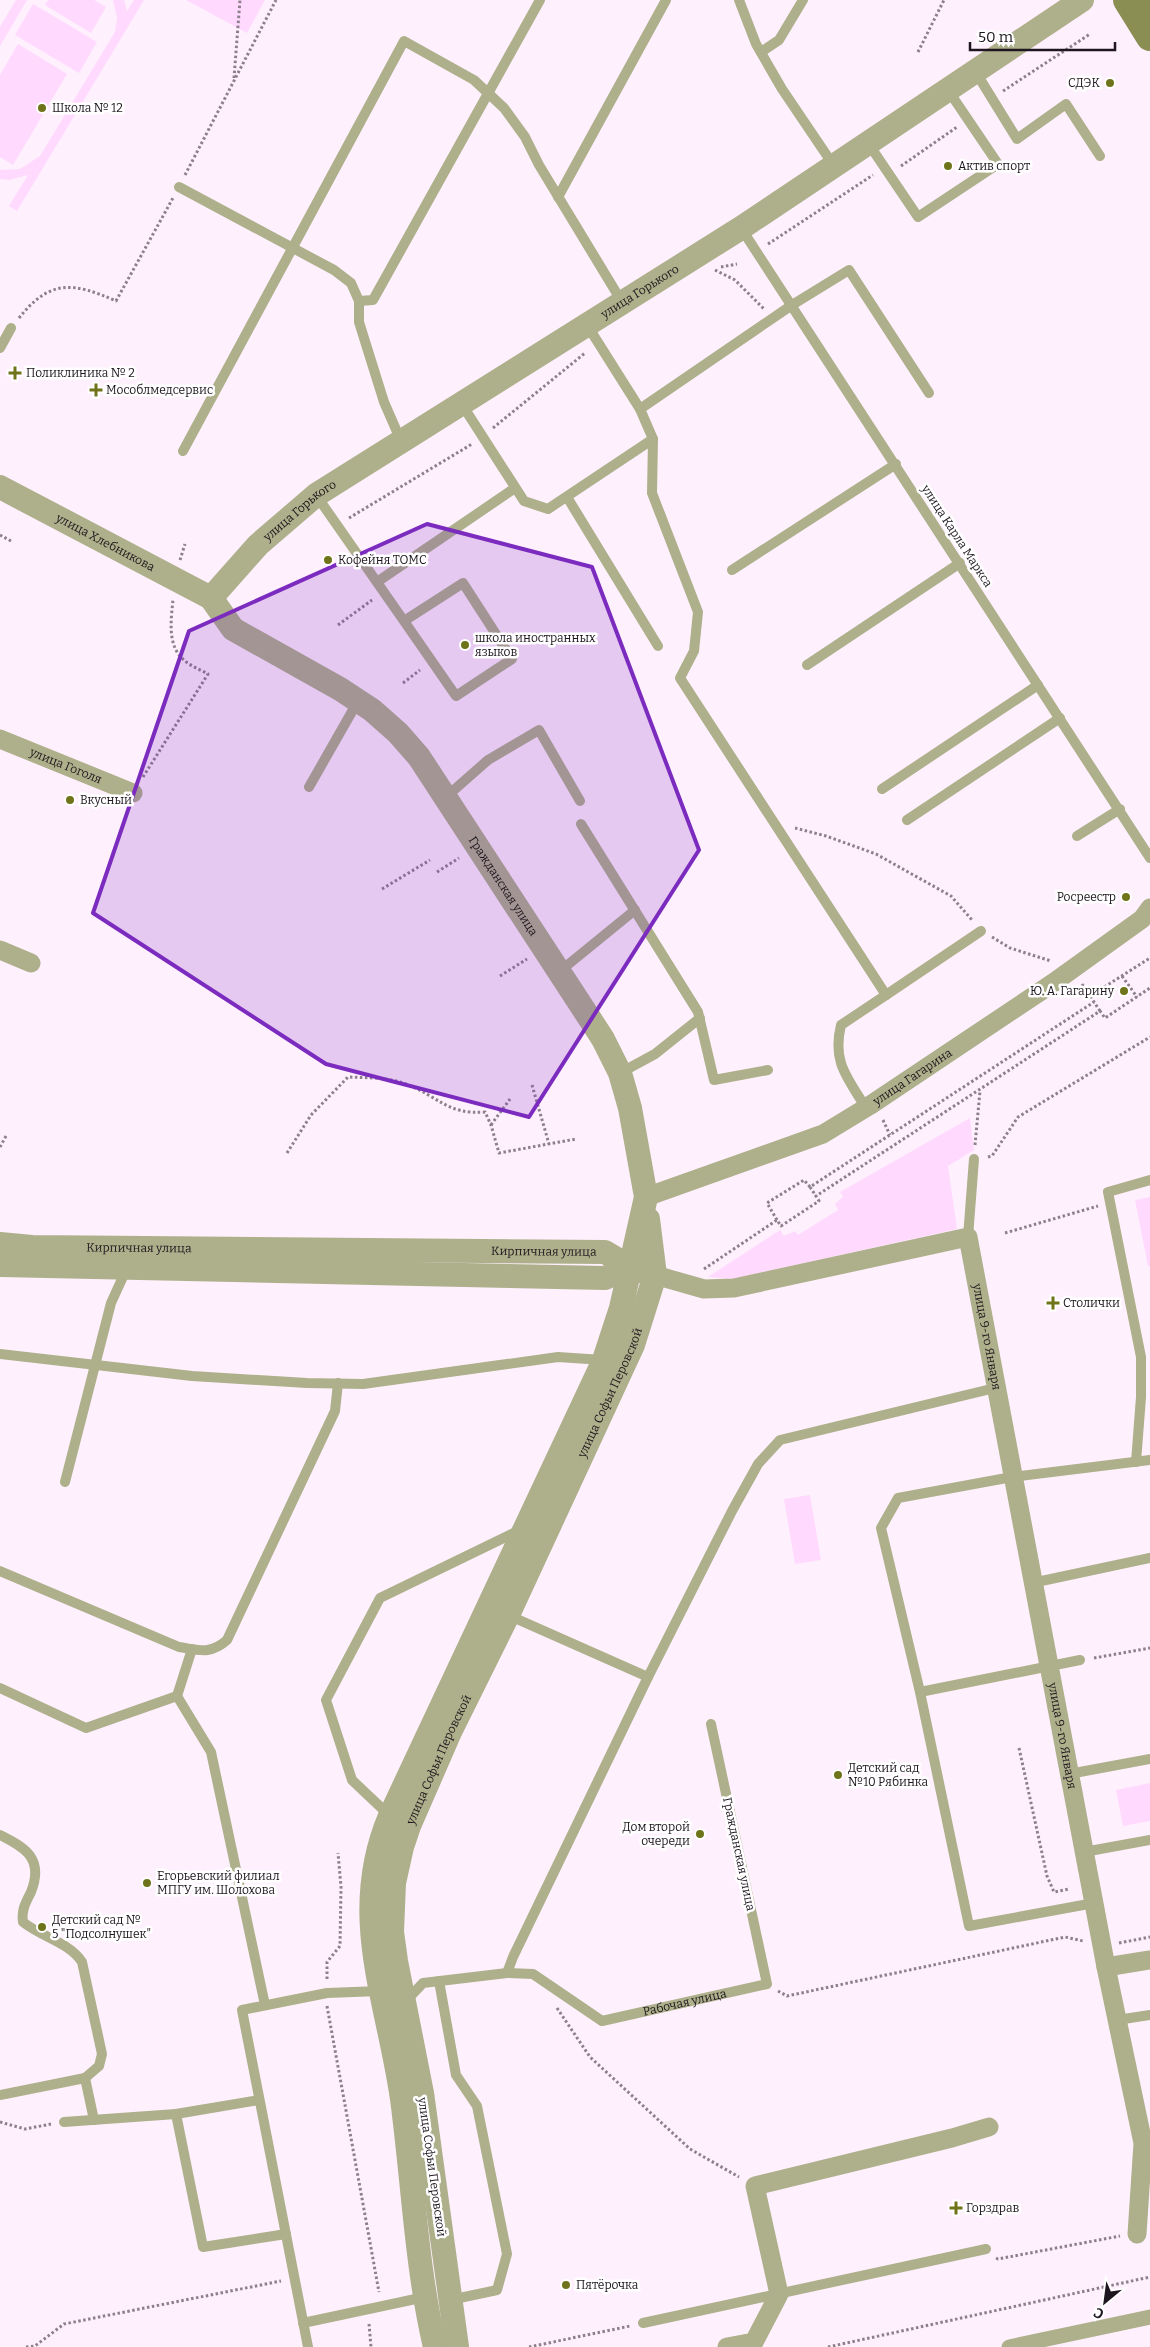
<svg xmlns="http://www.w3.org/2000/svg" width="1150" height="2347" font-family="Bitter,serif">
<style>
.green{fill:#ffd9fe}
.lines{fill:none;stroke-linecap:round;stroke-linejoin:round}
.path{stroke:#8c818b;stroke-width:3;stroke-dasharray:2.5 2.5;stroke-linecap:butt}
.service{stroke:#adb08a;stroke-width:10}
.pedestrian{stroke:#adb08a;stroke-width:15}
.minor{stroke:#adb08a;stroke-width:19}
.tertiary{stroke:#adb08a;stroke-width:24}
.secondary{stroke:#8a8e53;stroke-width:28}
.marked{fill:#7b2cbf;fill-opacity:0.2;stroke:#7b2cbf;stroke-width:4;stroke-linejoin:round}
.poi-dot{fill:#6f7319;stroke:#fff;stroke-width:2}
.labels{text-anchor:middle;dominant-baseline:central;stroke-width:5;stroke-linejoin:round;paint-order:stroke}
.poi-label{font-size:12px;fill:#1e161e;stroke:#fff;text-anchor:start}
.street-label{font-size:12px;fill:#1e161e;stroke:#fff}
</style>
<rect width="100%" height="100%" fill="#fff0fe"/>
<g class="green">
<path d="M16 0H27L0 46V27Z"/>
<path d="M48 0H94L106 7 91 33 45 5Z"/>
<path d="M113 0H124L127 11 134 0H144L17 211 9 206 28 175 9 180 0 179V170L20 169 40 156 115 32 117 18Z"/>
<path d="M186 0H265L247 33Z"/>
<path d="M33 4 97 42 79 73 15 35Z"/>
<path d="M18 44 67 74 13 165 0 157V75Z"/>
<path d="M970 1118 974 1150 948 1166 957 1229 732 1279 708 1277 780 1230 784 1236 795 1231 798 1235 838 1210 835 1204 843 1197 840 1192Z"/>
<path d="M1150 1197V1266H1148L1135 1200Z"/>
<path d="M810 1495 821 1560 795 1564 784 1499Z"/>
<path d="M1150 1783V1821L1123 1826 1116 1790Z"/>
</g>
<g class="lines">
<g class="path">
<path d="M918 52 944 0"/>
<path d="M234 78 240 0"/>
<path d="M1003 91 1090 34"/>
<path d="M901 166 957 127"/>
<path d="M185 175 276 0"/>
<path d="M768 244 873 175"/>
<path d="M721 267 737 264"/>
<path d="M715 270 735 280 764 309"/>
<path d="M19 318C50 279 73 282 116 301L173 198"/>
<path d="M493 428 585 353"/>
<path d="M349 518 472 444"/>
<path d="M0 535 11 541"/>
<path d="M180 560 185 544"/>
<path d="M338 625 372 600"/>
<path d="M403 683 420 670"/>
<path d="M143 777 208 674C201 670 190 666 184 660 167 646 171 620 173 600"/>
<path d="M795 828 826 836 876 854 951 896 972 920"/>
<path d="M437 872 459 858"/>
<path d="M382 889 430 860"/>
<path d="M992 937 1010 948 1051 961"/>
<path d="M500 976 527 959"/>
<path d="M1122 976 1137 997"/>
<path d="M1082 984 1090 996"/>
<path d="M1100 1011 1090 996 1150 958"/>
<path d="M532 1085 549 1144"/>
<path d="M883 1120 890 1135"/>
<path d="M491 1125 510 1099"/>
<path d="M975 1145 980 1091"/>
<path d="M0 1147 6 1136"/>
<path d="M287 1153 311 1115 348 1077C367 1078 388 1077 406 1084 438 1096 447 1115 485 1112L491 1125 499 1153 576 1139"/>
<path d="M988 1157 992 1156 1018 1117 1150 1037"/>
<path d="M810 1187 816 1196"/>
<path d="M777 1220 767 1203 804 1180 810 1187 1094 1002"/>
<path d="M1005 1233 1098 1206"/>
<path d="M704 1269 777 1220 781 1226 819 1201 816 1196 1100 1011 1105 1018 1150 988"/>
<path d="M1094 1658 1150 1648"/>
<path d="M1019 1748 1047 1876 1054 1892 1069 1889"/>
<path d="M1119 1943 1150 1937"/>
<path d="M327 1979V1962L340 1946 341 1887 338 1853"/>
<path d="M778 1991 787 1996 1065 1937 1083 1941"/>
<path d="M327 2006 379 2292"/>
<path d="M557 2008 590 2057 690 2149 739 2177"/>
<path d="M0 2122 25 2129 51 2124"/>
<path d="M996 2258 998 2259 1120 2236"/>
<path d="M369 2324 371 2347"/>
<path d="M26 2347 35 2346 64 2324 281 2281"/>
<path d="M529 2347 630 2326"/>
<path d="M828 2347 1150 2277"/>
</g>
<g class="service">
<path d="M739 0 756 44 782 89 834 166"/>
<path d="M761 52 779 40 803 0"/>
<path d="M975 71 1017 139 1066 104 1100 156"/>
<path d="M868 143 918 217 998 164 948 90"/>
<path d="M179 187 334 270 351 283 359 301V322L384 402 401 441"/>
<path d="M558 197 666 0"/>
<path d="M741 228 1150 858"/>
<path d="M359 301 373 300 540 0"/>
<path d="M587 325 640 409"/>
<path d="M0 348 11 328"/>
<path d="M461 403 524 501 548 509 653 439 640 409 792 305 849 270 929 393"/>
<path d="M653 439 652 493 698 612 694 651 680 678 886 995 841 1025C832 1062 847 1077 866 1108"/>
<path d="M183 451 404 41 474 80 504 108 525 137 539 165 622 302"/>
<path d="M316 495 404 621 463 583 512 659 456 696 404 621"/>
<path d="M567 497 658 646"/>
<path d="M732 570 896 464"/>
<path d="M377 582 515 488"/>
<path d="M807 665 960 563"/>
<path d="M309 787 358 701"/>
<path d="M882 789 1038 685"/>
<path d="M446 797 488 760 539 730 580 801"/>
<path d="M907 820 1060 718"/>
<path d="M581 824 698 1012 714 1080 768 1070"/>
<path d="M1077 836 1120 809"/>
<path d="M559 972 635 910"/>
<path d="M886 995 981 931"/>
<path d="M620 1073 655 1054 700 1018"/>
<path d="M968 1237 974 1159"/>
<path d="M0 1354 192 1376 307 1383 363 1384 558 1357 603 1360"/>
<path d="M1136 1462 1141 1397V1357L1108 1192 1150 1180"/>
<path d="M65 1482 111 1303 127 1268"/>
<path d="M0 1571 179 1647C199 1650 210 1655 227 1640L335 1411 338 1383"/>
<path d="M1032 1583 1150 1558"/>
<path d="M508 1615 648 1677 732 1511 758 1464 780 1440 995 1388"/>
<path d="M1080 1660 920 1692 881 1528 898 1498 1012 1477 1150 1460"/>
<path d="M0 1688 86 1728 177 1696 211 1752 265 2005"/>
<path d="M920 1692 969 1926 1094 1903"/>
<path d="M177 1696 192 1649"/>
<path d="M1069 1774 1150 1759"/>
<path d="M390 1816 352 1780 326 1700 380 1598 520 1530"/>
<path d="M0 1835C26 1848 44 1859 31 1892 26 1902 21 1910 23 1922 41 1937 69 1942 82 1962L102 2054 99 2066 85 2078 0 2095"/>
<path d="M1084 1852 1150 1840"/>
<path d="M507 1973 513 1957 648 1677"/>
<path d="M439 1981 456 2075 477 2106 507 2254 497 2290 450 2300"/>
<path id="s1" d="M405 2002 423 1983 507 1973 533 1974 602 2021 767 1984 711 1724"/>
<path d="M1117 2020 1150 2015"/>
<path d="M85 2078 94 2120"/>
<path d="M259 2100 176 2114 203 2247 286 2234"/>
<path d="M64 2122 176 2114"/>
<path d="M303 2323 425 2297"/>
<path d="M643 2323 986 2249"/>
<path d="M308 2347 242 2010 327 1993 380 1991"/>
</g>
<path class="pedestrian" d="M1009 2347 1150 2317"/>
<g class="minor">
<path id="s2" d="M0 739 133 793"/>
<path d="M0 950 31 963"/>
<path id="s3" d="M646 1197 823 1134 869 1106 1053 983 1142 919 1150 908"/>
<path id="s4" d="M655 1275 704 1289 734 1288 968 1237 1106 1967 1143 2143 1137 2234"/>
<path d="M1106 1967 1150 1960"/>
<path d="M727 2347 754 2342 779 2294 755 2186 952 2138 989 2127"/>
</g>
<g class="tertiary">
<path id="s5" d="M0 487 211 598 233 629 340 689 372 710 398 733 419 757 603 1039 620 1073 630 1108 646 1197 621 1308 604 1360 390 1816C348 1915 388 2000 402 2099 413 2181 416 2266 435 2347"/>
<path id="s6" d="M211 598 258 545 316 495 741 228 1082 0"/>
<path id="s7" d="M0 1244 32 1247 605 1252 630 1267 644 1272"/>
<path d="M0 1265 605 1278 630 1267"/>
<path id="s8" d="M457 2347 422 2093 396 1961 392 1932 394 1883 402 1847 409 1826 450 1732 508 1615 633 1345 655 1275 648 1219"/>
</g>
<g class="secondary">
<path d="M1127 0 1150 37"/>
<path d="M1150 0V1"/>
</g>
</g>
<path class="marked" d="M427 524 592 567 699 850 529 1117 326 1064 93 913 189 631Z"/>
<g class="poi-dot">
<circle cx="1110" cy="83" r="5"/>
<circle cx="42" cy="108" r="5"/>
<circle cx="948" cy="166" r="5"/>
<path d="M12.5 365.5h5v5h5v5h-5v5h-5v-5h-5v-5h5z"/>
<path d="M93.5 382.5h5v5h5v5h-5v5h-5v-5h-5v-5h5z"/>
<circle cx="328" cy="560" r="5"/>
<circle cx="465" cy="645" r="5"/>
<circle cx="70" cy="800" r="5"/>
<circle cx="1126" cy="897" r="5"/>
<circle cx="1124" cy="991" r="5"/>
<path d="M1050.5 1295.5h5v5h5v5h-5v5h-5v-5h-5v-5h5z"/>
<circle cx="838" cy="1775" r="5"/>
<circle cx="700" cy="1834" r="5"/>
<circle cx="147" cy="1883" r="5"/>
<circle cx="42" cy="1927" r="5"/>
<path d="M953.5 2200.5h5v5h5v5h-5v5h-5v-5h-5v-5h5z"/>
<circle cx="566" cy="2285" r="5"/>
</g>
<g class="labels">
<g class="poi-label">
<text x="1100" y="83" text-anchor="end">СДЭК</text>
<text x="52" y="108">Школа № 12</text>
<text x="958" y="166">Актив спорт</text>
<text x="26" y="373">Поликлиника № 2</text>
<text x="106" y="390">Мособлмедсервис</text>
<text x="338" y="560">Кофейня ТОМС</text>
<text x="475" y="638">школа иностранных<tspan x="475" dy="14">языков</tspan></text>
<text x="80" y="800">Вкусный</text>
<text x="1116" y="897" text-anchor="end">Росреестр</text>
<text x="1114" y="991" text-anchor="end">Ю. А. Гагарину</text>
<text x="1063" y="1303">Столички</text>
<text x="848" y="1768">Детский сад<tspan x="848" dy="14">№10 Рябинка</tspan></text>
<text x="690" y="1827" text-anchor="end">Дом второй<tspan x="690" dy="14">очереди</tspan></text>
<text x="157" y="1876">Егорьевский филиал<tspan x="157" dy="14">МПГУ им. Шолохова</tspan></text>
<text x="52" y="1920">Детский сад №<tspan x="52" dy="14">5 "Подсолнушек"</tspan></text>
<text x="966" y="2208">Горздрав</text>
<text x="576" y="2285">Пятёрочка</text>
</g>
<g class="street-label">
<text stroke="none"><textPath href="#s6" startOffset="530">улица Горького</textPath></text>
<text stroke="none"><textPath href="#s6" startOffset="125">улица Горького</textPath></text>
<text transform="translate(957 536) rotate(57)">улица Карла Маркса</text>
<text stroke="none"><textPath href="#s5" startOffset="119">улица Хлебникова</textPath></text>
<text stroke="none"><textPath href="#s2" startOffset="71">улица Гоголя</textPath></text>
<text stroke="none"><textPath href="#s5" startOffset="658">Гражданская улица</textPath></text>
<text stroke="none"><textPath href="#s3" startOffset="294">улица Гагарина</textPath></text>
<text stroke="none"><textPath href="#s7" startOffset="139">Кирпичная улица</textPath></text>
<text stroke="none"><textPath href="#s7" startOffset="544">Кирпичная улица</textPath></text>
<text stroke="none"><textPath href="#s4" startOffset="422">улица 9-го Января</textPath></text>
<text stroke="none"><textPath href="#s8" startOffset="1006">улица Софьи Перовской</textPath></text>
<text stroke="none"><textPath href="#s4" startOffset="828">улица 9-го Января</textPath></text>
<text stroke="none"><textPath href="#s8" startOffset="601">улица Софьи Перовской</textPath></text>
<text transform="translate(739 1854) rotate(78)">Гражданская улица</text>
<text stroke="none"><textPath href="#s1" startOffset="305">Рабочая улица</textPath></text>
<text transform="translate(432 2167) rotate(82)">улица Софьи Перовской</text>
</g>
</g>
<g transform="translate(1105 2302) rotate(209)" stroke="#ffffff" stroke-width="4" paint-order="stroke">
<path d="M0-4L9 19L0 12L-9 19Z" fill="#1e161e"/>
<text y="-8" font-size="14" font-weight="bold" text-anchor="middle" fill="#1e161e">С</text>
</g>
<path d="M970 42v8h145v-8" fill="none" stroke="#1e161e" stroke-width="2.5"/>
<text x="978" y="42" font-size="15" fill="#1e161e" stroke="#ffffff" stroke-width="4" paint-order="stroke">50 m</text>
</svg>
